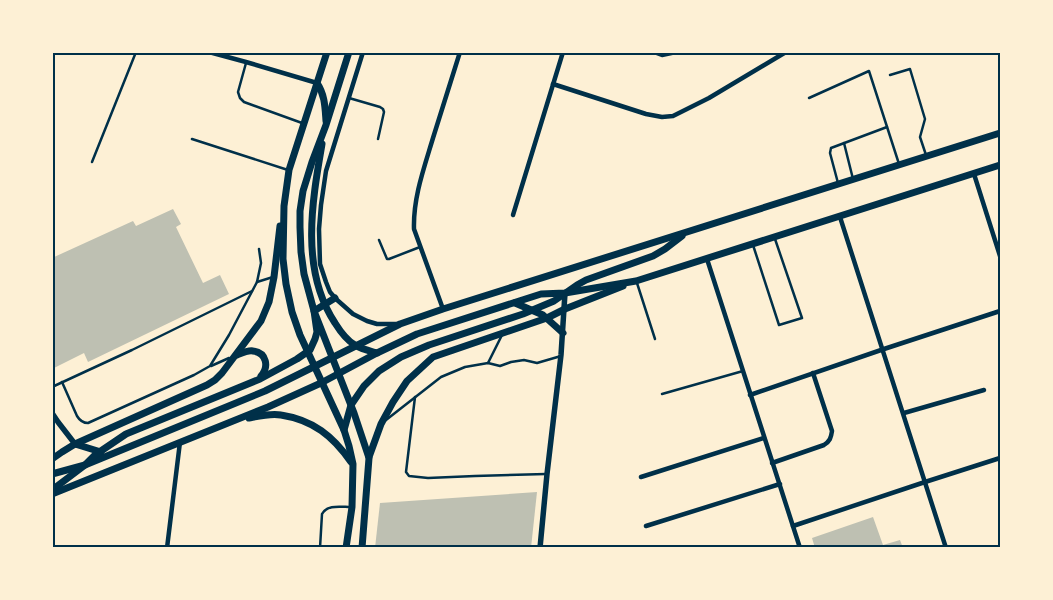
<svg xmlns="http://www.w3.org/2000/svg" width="1053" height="600" font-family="'Roboto Serif',serif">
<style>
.building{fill:#bec0b2}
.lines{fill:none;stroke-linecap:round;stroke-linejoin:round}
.service{stroke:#003049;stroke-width:2.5}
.minor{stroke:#003049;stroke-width:4.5}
.tertiary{stroke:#003049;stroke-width:5.5}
.primary{stroke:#003049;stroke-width:7}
.neatline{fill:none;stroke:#003049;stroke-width:2}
</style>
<rect width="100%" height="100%" fill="#fdf0d5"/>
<g class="building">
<path d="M173 209 181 224 176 227 203 283 220 275 229 294 88 362 84 353 52 369V258L133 221 136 226Z"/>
<path d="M537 492 531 548H375L380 503Z"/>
<path d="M873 517 883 545 900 540 903 548H815L812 538Z"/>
</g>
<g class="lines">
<g class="service">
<path d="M246 63 238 92 240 98 244 102 302 123"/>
<path d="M890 75 910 69 925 119 920 137 926 155"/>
<path d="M349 98 380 107 383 109 384 112 378 139"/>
<path d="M809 98 869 71 899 164"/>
<path d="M192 139 288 170"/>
<path d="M844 143 853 179"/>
<path d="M92 162 136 52"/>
<path d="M838 183 830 153 831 148 887 127"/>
<path d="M379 240 387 259H389L420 247"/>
<path d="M753 245 779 325 802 318 775 239"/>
<path d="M257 282 273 277"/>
<path d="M637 283 655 339"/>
<path d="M488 363 502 335"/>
<path d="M211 366 229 358"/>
<path d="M62 382 77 416C80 421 83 423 88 423L194 375 210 366 229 335 257 282 261 263 259 249"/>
<path d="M52 387 132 350 252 291"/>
<path d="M662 394 743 371"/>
<path d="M415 397 406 472 409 476 428 478 475 476 546 474"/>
<path d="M386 420 441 377 465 367 488 363 500 366 511 362 524 360 537 363 561 356"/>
<path d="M320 548 322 514C327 504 341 507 351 507"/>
</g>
<g class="minor">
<path d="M209 52 246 62 317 83"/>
<path d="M363 52 326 171 321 205 319 229 320 264 326 282 330 292 336 299 353 314 367 321 377 324H396"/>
<path d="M654 52 662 55 676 52"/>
<path d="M553 84 646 114 662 117 673 116 709 98 786 52"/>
<path d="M974 174 1000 256"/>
<path d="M513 215 563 52"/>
<path d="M840 217 946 548"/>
<path d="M707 259 800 548"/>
<path d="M443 309 414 229C413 198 424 168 433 138 442 110 451 81 460 52"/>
<path d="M750 395 884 349 1000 311"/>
<path d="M904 413 984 390"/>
<path d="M772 463 824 445C830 441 831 438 832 431L813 373"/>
<path d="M641 477 764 438"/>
<path d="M646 526 780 484"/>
<path d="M793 526 925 482 1000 458"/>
<path d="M167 548 180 442"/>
</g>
<g class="tertiary">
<path d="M52 413 58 422 75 444"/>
<path d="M540 548 547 474 561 355 565 293"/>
</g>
<g class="primary">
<path d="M327 52 289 170 284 206 283 259 286 284 292 312 300 335 344 430 349 446 353 464 352 507 346 548"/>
<path d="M349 52 326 125 312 162 303 191 300 211V227L301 252 304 274 314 311 354 413 369 458 362 548"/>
<path d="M317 83C325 95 325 107 326 121"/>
<path d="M322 144C312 202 300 270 335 323 340 331 346 340 355 345 361 349 370 351 377 353"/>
<path d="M515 303 543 315 563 333"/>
<path d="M237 355C242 353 248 350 253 351 267 353 269 367 261 376"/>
<path d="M249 418C259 416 271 413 281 415 313 420 333 436 351 462"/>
<path d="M344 430 351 405 364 386 379 371 401 357 429 345 523 314 554 301 577 285 586 280 653 256 665 249 682 236"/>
<path d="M75 444 101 452"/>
<path d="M369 457 381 424 393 402 407 381 433 357 547 318 565 309 623 286"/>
<path d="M52 459 62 452 75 444 207 385 215 380 222 373 261 321 269 302 274 277 280 226"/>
<path d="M52 474 85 465 265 391 400 324 443 309 1000 133"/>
<path d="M52 490 85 465 95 455 126 434 260 379 297 359 310 350 315 339 317 332 314 311 335 298"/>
<path d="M52 494 268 407 321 383 377 353 417 334 541 294 565 293 636 281 1000 165"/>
</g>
</g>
<rect width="1053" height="600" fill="none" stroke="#fdf0d5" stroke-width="108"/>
<rect x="54" y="54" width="945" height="492" class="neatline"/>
</svg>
